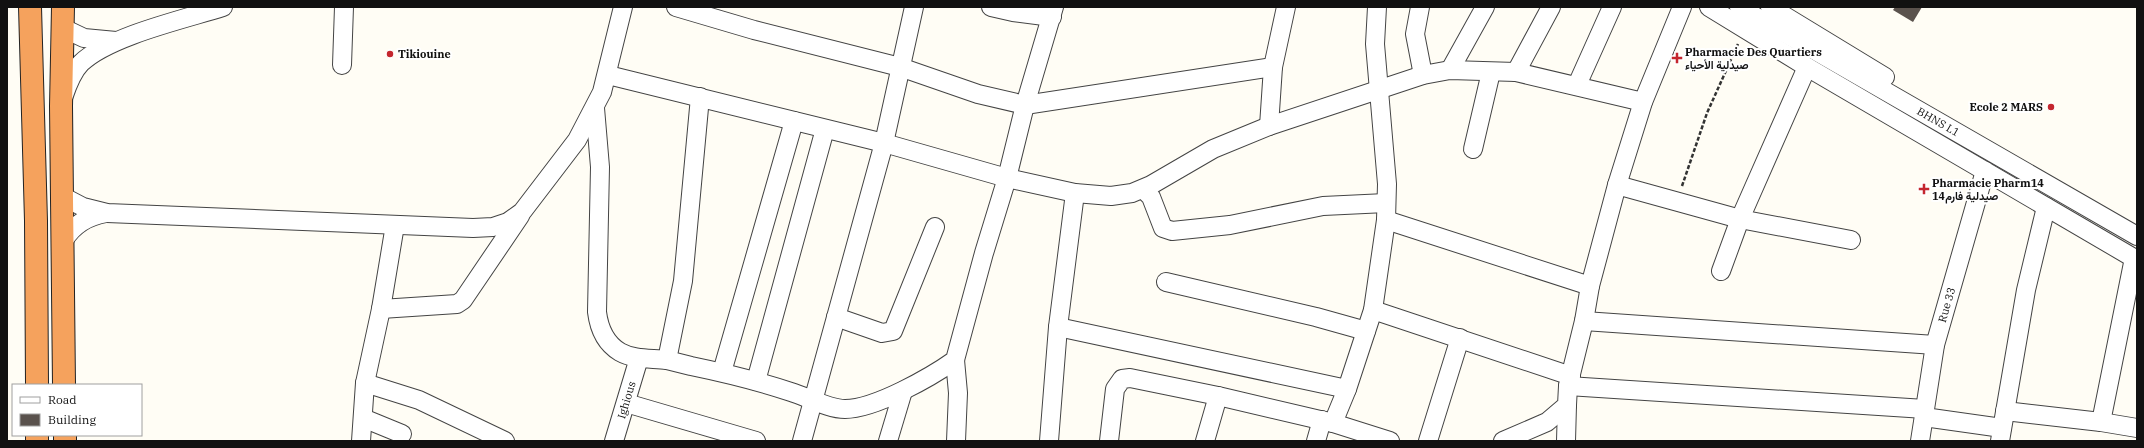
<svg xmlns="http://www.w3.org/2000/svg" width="2144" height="448" font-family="'IBM Plex Serif',Vazirmatn,serif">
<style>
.building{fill:#5a524d}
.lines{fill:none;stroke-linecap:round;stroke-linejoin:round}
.minor-casing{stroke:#444;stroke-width:20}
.highway-casing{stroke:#222;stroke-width:24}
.path{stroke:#333;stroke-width:2.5;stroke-dasharray:4 2;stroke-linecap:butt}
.minor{stroke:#fff;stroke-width:18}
.highway{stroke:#f5a25d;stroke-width:22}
.poi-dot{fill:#c4262e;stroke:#fff;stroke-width:1.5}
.labels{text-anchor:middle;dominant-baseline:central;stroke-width:4;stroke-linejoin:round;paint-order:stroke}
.poi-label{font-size:11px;font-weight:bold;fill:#111;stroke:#fff;text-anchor:start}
.street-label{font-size:11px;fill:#111;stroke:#fff}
</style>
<rect width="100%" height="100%" fill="#fffdf5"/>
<path class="building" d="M1895 7H1922L1913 22 1893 10Z"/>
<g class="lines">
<defs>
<g id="minor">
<path d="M676 7 754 30 900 67 978 94 1025 105 1273 67"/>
<path d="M991 7 1013 12 1052 17"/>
<path d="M1420 7 1415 34 1423 75"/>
<path d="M1709 7 1807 67 2137 260"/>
<path id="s1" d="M1739 7 2137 236"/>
<path d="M1770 7 1885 77"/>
<path d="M63 28 84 38 116 41"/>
<path d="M342 65 344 7"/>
<path d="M1450 70 1485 7"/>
<path d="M1516 72 1551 7"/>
<path d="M608 75 884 143 1007 178 1075 193 1111 196 1132 193 1151 185 1213 149 1269 126 1423 75 1450 70 1516 72 1643 102"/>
<path d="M1577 85 1612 7"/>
<path d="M63 98C67 86 72 72 81 63 109 36 185 19 223 7"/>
<path d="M595 108 600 167 597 312C599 328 605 343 620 352 634 360 652 358 667 360 675 362 683 364 691 366 725 373 758 381 791 392 807 397 829 409 845 409 875 409 931 377 955 360L984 253 1007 178 1025 105 1054 7"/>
<path d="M1269 126 1273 67 1286 7"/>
<path d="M1473 149 1491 72"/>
<path d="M1617 185 1740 219 1851 240"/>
<path d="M1143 189 1151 197 1163 228 1172 231 1230 225 1323 206 1386 203"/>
<path d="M62 196 83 207 107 213 473 228 493 227 508 222 522 212 577 140 602 92 623 7"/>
<path d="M1386 220 1590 286"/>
<path d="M64 240C74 224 88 216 106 213"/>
<path d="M1721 271 1740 219 1807 67"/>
<path d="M1166 282 1316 317 1366 331"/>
<path d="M381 309 457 304 463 300 520 216"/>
<path d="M1373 310 1571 376"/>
<path d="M836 317 882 333 893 331 935 227"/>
<path d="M1584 321 1935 345"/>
<path d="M1058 327 1347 389"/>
<path d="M667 360 683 281 700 97"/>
<path d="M955 360 958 393 956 441"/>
<path d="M722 372 794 121"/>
<path d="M756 381 825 129"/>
<path d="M365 383 419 400 505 441"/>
<path d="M1568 386 1925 409"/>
<path d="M626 403 756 441"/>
<path d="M2005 411 2101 422 2137 428"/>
<path d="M1924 417 2002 428"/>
<path d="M363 418 402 434"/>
<path d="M2101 422 2134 258"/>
<path d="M1333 423 1347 389 1373 310 1386 220 1387 184 1375 44 1377 7"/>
<path d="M361 441 365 383 381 309 395 225"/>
<path id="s2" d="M614 441 639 358"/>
<path d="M802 441 884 143 914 7"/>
<path d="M888 441 903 391"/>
<path d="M1049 441 1058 327 1075 193"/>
<path d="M1109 441 1115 389 1122 379 1130 378 1218 396 1333 423 1390 441"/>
<path d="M1205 441 1218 396"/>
<path d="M1316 441 1322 420"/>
<path d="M1428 441 1460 338"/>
<path d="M1503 441 1547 422 1567 405 1568 386 1584 321 1590 286 1617 185 1643 102 1682 7"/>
<path d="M1566 441 1567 405"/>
<path id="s3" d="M1920 441 1935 345 1985 171"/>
<path d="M2000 441 2026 290 2046 207"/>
</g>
<g id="highway">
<path d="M30 7 36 221 37 385"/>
<path d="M63 7 61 106 64 385"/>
<path d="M37 435V441"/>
<path d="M65 435V441"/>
</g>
</defs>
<use href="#minor" class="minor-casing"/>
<use href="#highway" class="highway-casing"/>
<path class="path" d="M1682 186 1707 113 1738 44"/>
<use href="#minor" class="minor"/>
<use href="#highway" class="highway"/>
</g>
<g class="poi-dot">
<circle cx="390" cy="54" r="4"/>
<path d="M1675 52h4v4h4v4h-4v4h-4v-4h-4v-4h4z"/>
<circle cx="2051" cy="107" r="4"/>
<path d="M1922 183h4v4h4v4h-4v4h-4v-4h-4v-4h4z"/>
</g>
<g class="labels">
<g class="poi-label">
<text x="1685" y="52">Pharmacie Des Quartiers<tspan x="1685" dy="13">صيدلية الأحياء</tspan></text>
<text x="398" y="54">Tikiouine</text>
<text x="2043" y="107" text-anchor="end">Ecole 2 MARS</text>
<text x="1932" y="183">Pharmacie Pharm14<tspan x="1932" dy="13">صيدلية فارم14</tspan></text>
</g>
<g class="street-label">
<text stroke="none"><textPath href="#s1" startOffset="230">BHNS L1</textPath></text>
<text stroke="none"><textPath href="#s3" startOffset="139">Rue 33</textPath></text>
<text stroke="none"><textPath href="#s2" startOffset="43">Ighious</textPath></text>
</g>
</g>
<rect width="2144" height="448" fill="none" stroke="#111111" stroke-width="16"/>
<rect x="12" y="384" width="130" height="52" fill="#ffffff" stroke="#a0a0a0"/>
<rect x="20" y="397" width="20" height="6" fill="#ffffff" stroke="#a0a0a0"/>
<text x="48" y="404" font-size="12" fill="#111111">Road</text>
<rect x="20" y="414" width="20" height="12" fill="#5a524d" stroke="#a0a0a0"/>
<text x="48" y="424" font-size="12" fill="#111111">Building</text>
</svg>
